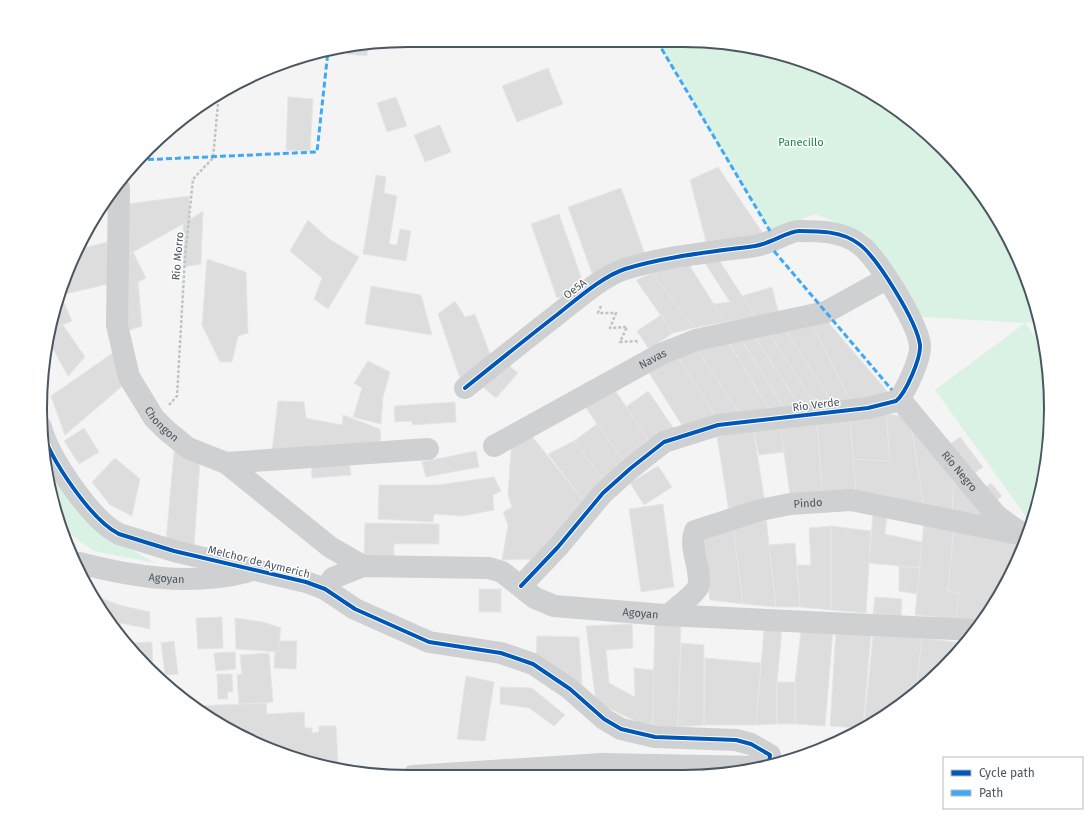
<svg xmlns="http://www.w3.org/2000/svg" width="1091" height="817" font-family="'Fira Sans',sans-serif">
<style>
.green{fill:#d9f2e3}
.building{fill:#ddddde;stroke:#e5e6e7}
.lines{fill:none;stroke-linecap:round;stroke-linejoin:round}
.path{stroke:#bcc7c4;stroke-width:2.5;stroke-dasharray:3 2;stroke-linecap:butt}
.minor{stroke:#ced0d2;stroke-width:22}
.quiet{stroke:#3fa9f5;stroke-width:3;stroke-dasharray:6 3;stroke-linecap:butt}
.cycleway-casing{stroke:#fff;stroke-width:6}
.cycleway{stroke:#0057b8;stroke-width:4}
.labels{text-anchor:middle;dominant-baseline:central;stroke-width:3;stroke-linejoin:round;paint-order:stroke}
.park-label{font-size:11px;fill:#17864f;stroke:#fff}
.street-label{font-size:11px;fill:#4a5661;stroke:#fff}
.rim{fill:none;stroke:#4a5661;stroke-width:2}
</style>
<rect width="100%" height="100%" fill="#f4f4f4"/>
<g class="green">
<path d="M657 41H706L778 53 887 102 975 184 1013 246 1039 313 1040 320 1025 323 1045 352 1050 385 1048 457 1032 525 935 390 1025 323 922 317 867 234 815 214 770 231Z"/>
<path d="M45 454 111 538 155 563 94 551 60 527Z"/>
</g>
<g class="building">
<path d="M368 45 367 56 347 54 348 48Z"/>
<path d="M548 68 563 104 517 122 502 86Z"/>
<path d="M288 97 313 99 310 151 286 150Z"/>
<path d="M396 97 407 126 387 132 377 103Z"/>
<path d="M440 125 451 152 425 162 414 135Z"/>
<path d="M718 167 764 235 708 249 690 180Z"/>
<path d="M376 175 386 177 384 193 397 196 389 244 397 245 400 229 411 231 406 261 363 254Z"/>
<path d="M621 188 646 257 593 276 568 207Z"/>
<path d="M189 196 190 220 117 261 119 205Z"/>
<path d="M203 211 201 264 184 267 183 224Z"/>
<path d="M559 214 585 288 557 298 531 224Z"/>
<path d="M308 220 329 239 359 257 328 309 314 299 322 278 290 251Z"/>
<path d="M107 242 108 284 61 295 76 250Z"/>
<path d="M133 252 146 278 138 282 142 326 121 333 117 261Z"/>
<path d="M717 257 756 317 725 322 713 304 730 302 705 263Z"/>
<path d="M207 259 246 272 248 333 238 336 232 362H220L202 325Z"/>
<path d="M688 263 725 322 694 328 652 273Z"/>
<path d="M652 273 694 328 673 333 636 280Z"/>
<path d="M371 286 421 295 432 335 365 324Z"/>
<path d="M772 287 779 315 756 317 742 296Z"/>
<path d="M61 296 72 321 49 331Z"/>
<path d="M455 301 465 317 475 314 492 359 462 384 438 314Z"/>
<path d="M661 315 673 333 649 349 637 331Z"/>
<path d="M827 321 893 398 850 399 812 325Z"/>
<path d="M63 325 85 357 68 376 47 338 49 331Z"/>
<path d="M812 325 850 399 832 402 784 328Z"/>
<path d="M784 328 832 402 815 404 768 332Z"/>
<path d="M768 332 815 404 801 408 752 333Z"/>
<path d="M752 333 801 408 785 410 738 334Z"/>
<path d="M738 334 785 410 769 409 726 338Z"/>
<path d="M726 338 769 409 739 413 696 348Z"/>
<path d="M696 348 739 413 717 419 679 358Z"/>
<path d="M117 350 127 382 65 435 51 396Z"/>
<path d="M679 358 717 419 685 430 646 368Z"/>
<path d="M368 361 390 372 383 397 381 424 353 417 362 388 354 383Z"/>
<path d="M504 361 518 373 496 398 483 387Z"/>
<path d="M611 384 653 447 627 465 597 424 583 403Z"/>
<path d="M648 391 677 433 653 447 626 407Z"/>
<path d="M278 401 304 402 306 418 342 425 343 415 380 429 381 440 365 450 272 452Z"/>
<path d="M455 402 456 422 412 425V421L395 422 394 406Z"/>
<path d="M886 414 910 417 924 508 856 496 853 459 890 461Z"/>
<path d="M886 414 890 461 853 459 850 417Z"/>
<path d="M850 417 856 496 822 491 817 419Z"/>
<path d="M910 417 955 470 952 514 924 508Z"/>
<path d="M817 419 822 491 790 495 780 425Z"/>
<path d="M597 424 627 465 605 482 574 441Z"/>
<path d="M780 425 784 452 759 455 753 427Z"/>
<path d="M753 427 765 503 729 512 717 437Z"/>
<path d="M84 428 99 452 79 464 64 441Z"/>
<path d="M531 435 583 500 534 559 502 560 508 525 503 512 512 507 508 495 511 449Z"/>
<path d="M960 437 983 467 973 474 950 444Z"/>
<path d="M574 441 605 482 583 500 548 454Z"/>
<path d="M174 451 200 461 194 546 166 542Z"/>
<path d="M476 451 479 467 426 477 422 462Z"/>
<path d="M115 458 140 479 132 516 110 505 92 482Z"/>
<path d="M349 458 351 475 312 478 311 461Z"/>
<path d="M658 466 672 487 644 505 630 483Z"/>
<path d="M955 470 985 519 952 514Z"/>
<path d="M494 477 501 491 493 495 494 510 463 516 434 514 433 522 378 519 379 485H437Z"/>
<path d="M991 483 1002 496 996 501 985 488Z"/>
<path d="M663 504 674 587 641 592 629 509Z"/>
<path d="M873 513 887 515 885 534 922 542 920 568 869 563Z"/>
<path d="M766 516 769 545 776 607 743 604 733 527Z"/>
<path d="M924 522 954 525 948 591 959 593 956 619 915 615Z"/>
<path d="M365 523 439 524V544H394V559H364Z"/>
<path d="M954 525 1003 536 1023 547 1002 593 982 621 956 619 959 593 948 591Z"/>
<path d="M831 526 871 531 866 613 831 610Z"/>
<path d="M831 526V610L800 607 797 565H811L809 528Z"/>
<path d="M733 527 743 604 710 600 701 538Z"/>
<path d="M795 543 800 607H776L769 545Z"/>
<path d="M899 566 920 568 917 594 899 591Z"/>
<rect x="479" y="589" width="22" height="23"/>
<path d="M96 596 119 605 150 612V629L120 623 122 635 117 634Z"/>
<path d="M875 597 902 599 901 616 873 614Z"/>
<path d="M222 617 223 648 198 649 196 618Z"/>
<path d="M235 618 263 622 281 628 278 652 236 649Z"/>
<path d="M655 623 681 625 678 727 652 729Z"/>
<path d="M632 624 633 648 606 650 609 683 635 697 634 668 654 670 652 729 596 702 586 626Z"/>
<path d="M764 628 782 629 777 682V724L756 725Z"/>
<path d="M801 630 833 631 825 726 795 724V682Z"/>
<path d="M836 630 871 635 863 726 859 728 830 726Z"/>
<path d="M537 636 579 637 582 684 536 658Z"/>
<path d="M873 636 922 638 916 692 907 701 864 725Z"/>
<path d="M922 638 954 642 952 658 916 692Z"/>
<path d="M174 641 178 674 165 675 161 643Z"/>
<path d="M279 641H297L296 669 274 668 275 652H278Z"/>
<path d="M152 642 153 672 132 650V643Z"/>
<path d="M954 642 965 643 952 658Z"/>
<path d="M681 643 704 645V725L678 727Z"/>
<path d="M235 652 236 669 216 671 214 653Z"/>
<path d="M269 653 273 702 239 705 237 675 242 674 240 655Z"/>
<path d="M705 658 761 663 756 725H704Z"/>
<path d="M217 674H232L233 692H227L228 699H218Z"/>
<path d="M466 676 494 682 485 741 457 739Z"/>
<rect x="777" y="682" width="18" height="42"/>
<path d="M500 687 532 688 565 715 554 726 529 708 500 704Z"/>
<path d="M266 703 267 714 304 712 305 728H312V733L319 732V726H336L338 763 321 764 290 758 224 728 194 706Z"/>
</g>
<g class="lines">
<g class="path">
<path d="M601 306 598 313H616L610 328 627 327 620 342 638 341 637 343"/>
<path d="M169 405 177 396 185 257 193 179 213 158 219 93"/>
</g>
<g class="minor">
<path id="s1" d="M119 188 117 325 129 377 154 418 166 430 188 448 226 463 330 547 363 566"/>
<path d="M465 388C496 363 527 338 558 314 577 299 603 276 625 269 667 256 712 252 755 246 770 244 788 231 799 231 819 231 842 231 859 244 877 257 917 322 920 345 921 358 906 393 896 401L868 408 718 425 664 442 631 468 603 493 558 547 521 586"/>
<path id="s2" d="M899 398 996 515 1018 531"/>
<path d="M41 427C49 458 91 520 119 534L174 551 306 582 325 589 355 609 429 642 501 653 533 664 570 689 604 719 621 729 655 737 736 740 751 744 770 755"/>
<path id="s3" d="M494 446 661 354 696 340 826 312 886 279"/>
<path d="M226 463 428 449"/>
<path id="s4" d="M79 563C134 577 190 586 246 572"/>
<path id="s5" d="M325 589 333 578 363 566 489 568 502 572 535 598 554 606 665 615 975 630"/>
<path id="s6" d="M668 615C675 609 695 594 698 587 703 572 688 548 695 531L760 510 790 504 851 500 1014 533 1019 531"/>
<path d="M413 776 602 764 758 767"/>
</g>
<g class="quiet">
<path d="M657 41 770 231"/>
<path d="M139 160 317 152 328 51"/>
<path d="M774 251 892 390"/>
</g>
<defs>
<g id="cycleway">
<path d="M465 388C496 363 527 338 558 314 577 299 603 276 625 269 667 256 712 252 755 246 770 244 788 231 799 231 819 231 842 231 859 244 877 257 917 322 920 345 921 358 906 393 896 401L868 408 718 425 664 442 631 468 603 493 558 547 521 586"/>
<path d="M41 427C49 458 91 520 119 534L174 551 306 582 325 589 355 609 429 642 501 653 533 664 570 689 604 719 621 729 655 737 736 740 751 744 770 755 769 763"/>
</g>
</defs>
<use href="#cycleway" class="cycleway-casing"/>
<use href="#cycleway" class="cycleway"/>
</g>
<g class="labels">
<g class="park-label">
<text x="801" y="142">Panecillo</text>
</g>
<g class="street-label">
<text transform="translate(178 256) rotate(-85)">Río Morro</text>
<text transform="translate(575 289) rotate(-37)">Oe5A</text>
<text stroke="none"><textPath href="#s3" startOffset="181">Navas</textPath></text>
<text transform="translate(816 405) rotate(-7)">Río Verde</text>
<text stroke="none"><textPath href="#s1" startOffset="248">Chongon</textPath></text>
<text stroke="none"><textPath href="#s2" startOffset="95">Río Negro</textPath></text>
<text stroke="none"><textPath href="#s6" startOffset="215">Pindo</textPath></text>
<text transform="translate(259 562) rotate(14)">Melchor de Aymerich</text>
<text stroke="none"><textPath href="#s4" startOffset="89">Agoyan</textPath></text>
<text stroke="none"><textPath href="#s5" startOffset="335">Agoyan</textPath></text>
</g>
</g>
<path d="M0 0H1091V817H0ZM408 47H683A361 361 0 0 1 1044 408V409A361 361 0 0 1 683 770H408A361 361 0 0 1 47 409V408A361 361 0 0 1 408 47Z" fill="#fff" fill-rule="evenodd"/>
<path class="rim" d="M408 47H683A361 361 0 0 1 1044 408V409A361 361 0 0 1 683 770H408A361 361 0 0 1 47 409V408A361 361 0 0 1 408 47Z"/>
<rect x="943" y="757" width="140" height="52" fill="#ffffff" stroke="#b7bbc0"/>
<rect x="951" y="770" width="20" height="6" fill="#0057b8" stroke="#b7bbc0"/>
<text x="979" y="777" font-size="12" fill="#4a5661">Cycle path</text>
<rect x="951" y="790" width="20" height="6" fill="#3fa9f5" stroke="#b7bbc0"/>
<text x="979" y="797" font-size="12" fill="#4a5661">Path</text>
</svg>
